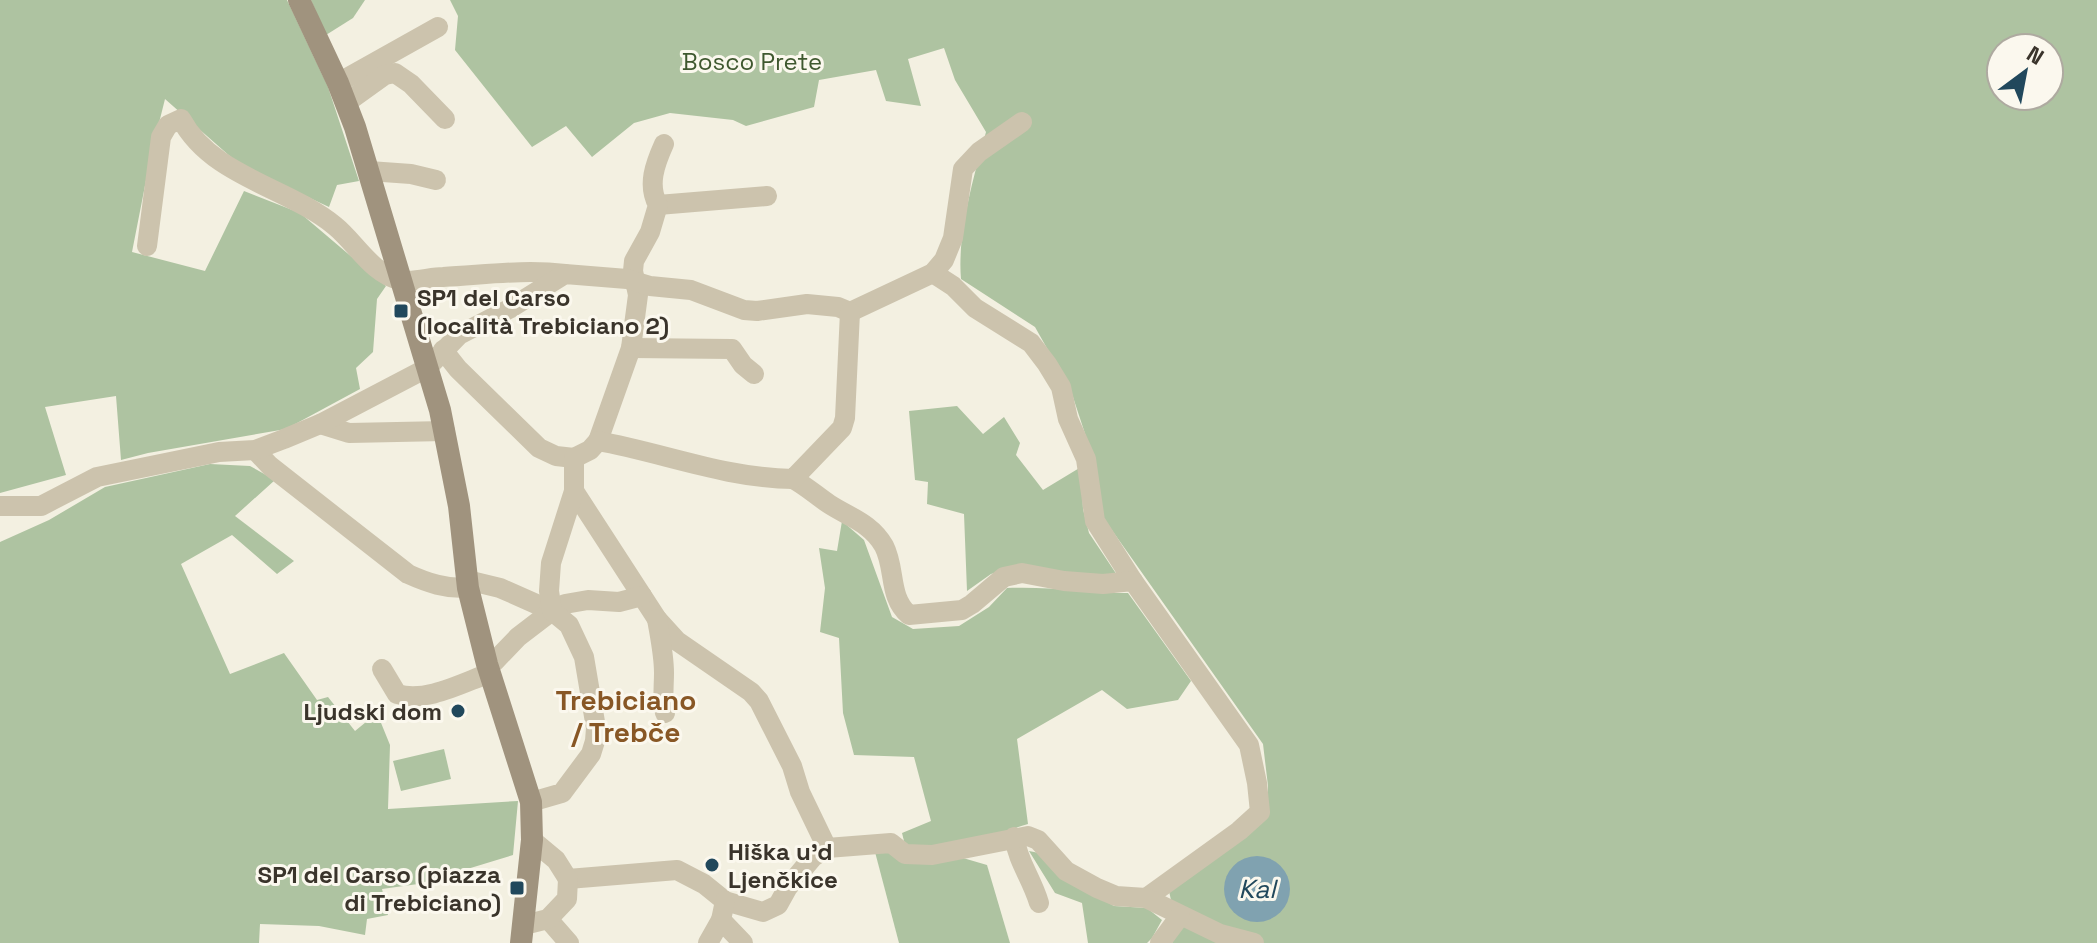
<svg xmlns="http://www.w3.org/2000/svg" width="2097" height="943" font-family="'Space Grotesk',sans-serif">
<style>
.green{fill:#aec3a1;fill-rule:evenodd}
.water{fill:#80a2b0}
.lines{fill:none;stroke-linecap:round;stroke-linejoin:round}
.minor{stroke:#ccc3ad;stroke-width:20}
.secondary{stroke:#a0937e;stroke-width:22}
.poi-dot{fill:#21485c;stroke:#fbf8ee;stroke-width:3}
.labels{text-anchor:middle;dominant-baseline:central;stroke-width:6;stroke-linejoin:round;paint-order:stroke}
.park-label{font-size:24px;fill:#3f582f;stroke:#fbf8ee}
.poi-label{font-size:24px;font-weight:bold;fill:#3a342b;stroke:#fbf8ee;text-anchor:start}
.water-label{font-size:26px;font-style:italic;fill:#21485c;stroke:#fbf8ee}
.quarter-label{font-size:28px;font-weight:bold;fill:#885725;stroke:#fbf8ee}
</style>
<rect width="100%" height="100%" fill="#f3f0e1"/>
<g class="green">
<path d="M0 0H287L328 87 359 181 337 185 329 207 241 166 165 99 151 155 132 252 205 271 244 191 300 213 386 286 377 299 373 352 356 368 360 389 286 429 148 453 121 460 116 396 45 407 66 475 0 493Z"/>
<path d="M311 0H365L353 18 326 35Z"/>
<path d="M450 0H2097V943H1172L1178 932 1169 891 1268 810V786L1263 744 1104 519 1093 458 1071 391 1035 327 961 279C957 233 974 176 986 132L955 80 944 48 908 59 921 106 886 101 876 70 819 80 814 107 746 126 733 120 670 113 634 123 592 157 566 126 532 147 455 50 458 16ZM2001 48H2049V96H2001Z"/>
<path d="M957 406 983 434 1004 417 1020 443 1016 455 1043 490 1081 467 1083 509 1089 533 1117 575 1060 574 1023 564 991 574 967 591 964 514 927 504 928 482 915 480 909 411Z"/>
<path d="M210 464 250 466 275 480 235 516 294 561 277 574 232 535 181 564 230 674 284 653 317 700 328 697 355 731 377 713 390 745 388 809 518 801 513 855 418 884 382 889 388 915 367 919 365 935 319 926 260 924 259 943H0V542L49 520 105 487Z"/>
<path d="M842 521 864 540 892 617 913 629 959 626 989 607 1007 588C1049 586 1086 593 1128 593L1191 681 1178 700 1127 709 1102 690 1017 739 1028 824C991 835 944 857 905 845L902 833 931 821 914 757 854 755 843 713 839 638 820 632 825 588 819 548 837 551Z"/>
<path d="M444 749 451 779 401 791 393 761Z"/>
<path d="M1029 851 1039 853 1079 886 1114 906 1147 908 1162 920 1152 938 1147 943H1088L1082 903 1055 893Z"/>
<path d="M875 852 963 858 987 865 1010 943H899Z"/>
</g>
<circle class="water" cx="1257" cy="889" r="33"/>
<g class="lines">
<g class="minor">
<path d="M338 83 438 27"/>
<path d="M346 103 385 75 395 73 411 84 445 119"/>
<path d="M369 171 411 174 436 180"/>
<path d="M658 205 767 196"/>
<path d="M147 246 161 137 168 125 181 119C212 177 288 187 335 226 355 242 373 275 400 280 413 283 430 277 443 277 484 275 524 269 565 274"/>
<path d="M933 273 953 286 975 308 1031 343 1047 364 1061 387 1068 419 1086 459 1095 521 1133 581"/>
<path d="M631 348 732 349 743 365 754 374"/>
<path d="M443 350 458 369 539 448 556 456 574 458"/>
<path d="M320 424 349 433 445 431"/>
<path d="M598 441 631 348 638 295 633 271 634 261 650 232 658 205C647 185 655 164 664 144"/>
<path d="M255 450 270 466 408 574C428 583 446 589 468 588"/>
<path d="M793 479C806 486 817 496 829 504 849 517 871 523 884 546 896 569 888 597 909 615L962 610 972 604 1004 577 1022 573 1064 581 1103 584 1133 581 1249 745 1257 783 1260 812 1239 831 1146 898"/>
<path d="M574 491 657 619 677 641 751 692 759 701 792 766 800 792 827 848"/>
<path d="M0 506H41L97 477 219 452 255 450 284 439 320 424 427 368 459 335 509 309 565 274 627 279 650 286 691 290 744 310 757 311 807 304 838 307 850 312 933 273 944 260 953 238 963 169 979 152 1022 122"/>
<path d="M467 580 500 588 552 611"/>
<path d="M657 619C660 637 664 655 664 673 664 687 662 699 665 713"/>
<path d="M487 664 495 661 518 637 552 611 565 604 588 600 619 602 642 596"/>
<path d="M382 669 397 694C426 703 462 683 490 673"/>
<path d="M531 802 562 793 591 754 595 741 596 728 584 657 569 625 552 611 549 591 551 563 574 491V458L590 450 598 441C664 453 725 478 793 479L842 428 845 418 850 312"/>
<path d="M1014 837C1018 862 1032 879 1039 903"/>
<path d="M532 840 556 860 568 879 677 870 704 884 725 901 763 912 778 905 788 887 813 857 827 848 891 843 905 854 932 855 1028 836 1038 840 1066 871 1097 888 1116 896 1146 898 1220 934 1254 943"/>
<path d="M548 919 569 943"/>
<path d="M721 920 743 943"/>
<path d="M524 925 548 919 567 899 568 879"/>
<path d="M708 943 721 920 725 901"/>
<path d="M1160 943 1180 916"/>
</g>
<path class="secondary" d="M299 0 338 83 355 127 440 410 459 506 468 588 487 664 531 802 532 840 521 943"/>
</g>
<g class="poi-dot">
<rect x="393" y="303" width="16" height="16" rx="4"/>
<circle cx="458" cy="711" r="8"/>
<circle cx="712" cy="865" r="8"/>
<rect x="509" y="880" width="16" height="16" rx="4"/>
</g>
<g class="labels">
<g class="park-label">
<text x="752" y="61">Bosco Prete</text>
</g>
<g class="poi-label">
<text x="417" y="297">SP1 del Carso<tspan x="417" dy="28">(località Trebiciano 2)</tspan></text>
<text x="442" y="711" text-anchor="end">Ljudski dom</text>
<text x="728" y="851">Hiška u'd<tspan x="728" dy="28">Ljenčkice</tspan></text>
<text x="501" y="874" text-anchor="end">SP1 del Carso (piazza<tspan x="501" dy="28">di Trebiciano)</tspan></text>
</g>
<g class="water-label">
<text x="1257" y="889">Kal</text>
</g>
<g class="quarter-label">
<text x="626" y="700">Trebiciano<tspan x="626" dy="32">/ Trebče</tspan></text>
</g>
</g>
<g transform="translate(2025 72) rotate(32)"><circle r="38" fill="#fbf8ee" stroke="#aeaaa0" stroke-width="2"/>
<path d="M0-6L14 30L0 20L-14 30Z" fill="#21485c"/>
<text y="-12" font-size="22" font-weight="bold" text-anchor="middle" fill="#3a342b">N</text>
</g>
</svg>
